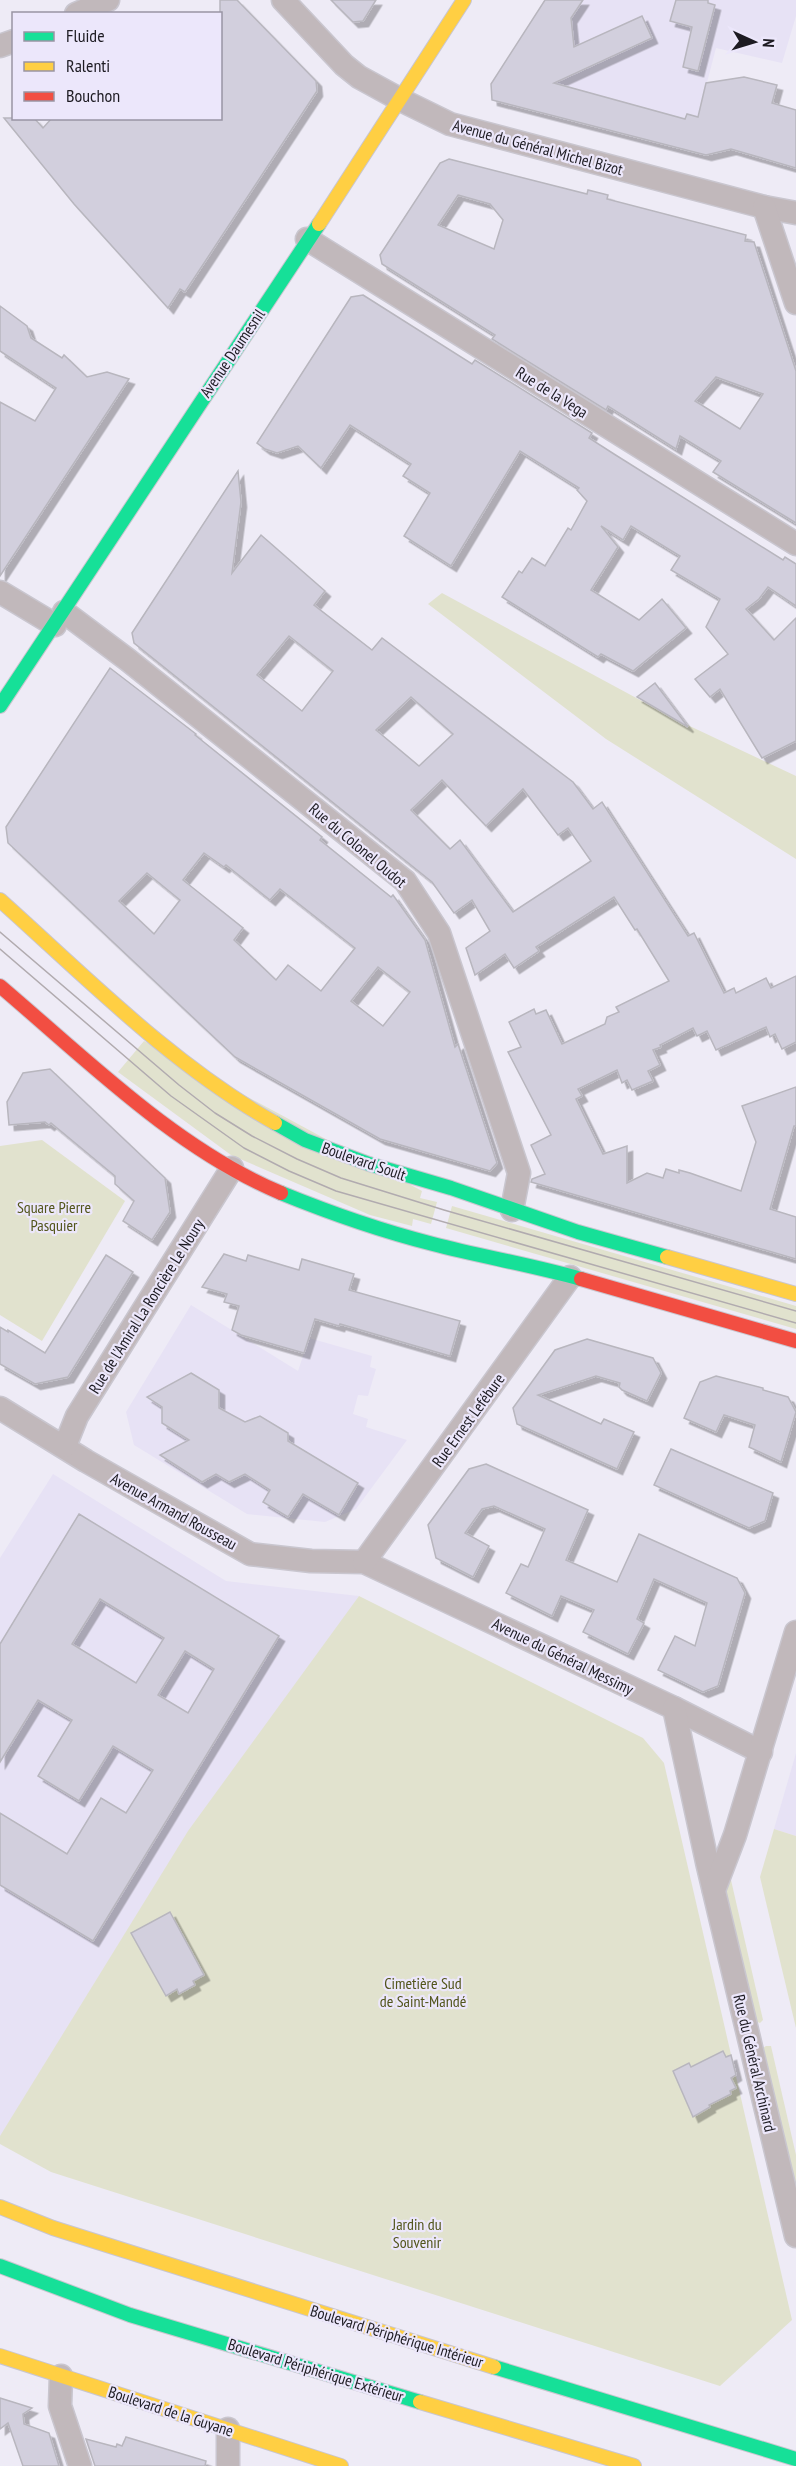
<svg xmlns="http://www.w3.org/2000/svg" width="796" height="2466" font-family="'PT Sans Narrow',sans-serif">
<style>
.built{fill:#e7e2f5}
.green{fill:#e1e2ce}
.building{fill:#d2cfdd;stroke:#b8b6be;stroke-width:1.5;fill-rule:evenodd;filter:url(#shadow)}
.lines{fill:none;stroke-linecap:round;stroke-linejoin:round}
.street-casing{stroke:#c9c6cf;stroke-width:25}
.fast-casing{stroke:#c9c6cf;stroke-width:16}
.slow-casing{stroke:#c9c6cf;stroke-width:16}
.jam-casing{stroke:#c9c6cf;stroke-width:16}
.street{stroke:#c1b8bb;stroke-width:22}
.fast{stroke:#16e098;stroke-width:14}
.slow{stroke:#ffcf43;stroke-width:14}
.jam{stroke:#f24e42;stroke-width:14}
.tram{stroke:#b1abaf;stroke-width:1.5}
.labels{text-anchor:middle;dominant-baseline:central;stroke-width:4.5;stroke-linejoin:round;paint-order:stroke}
.street-label{font-size:16px;fill:#1d1b22;stroke:#ece7fb}
.park-label{font-size:16px;fill:#52551b;stroke:#ece7fb}
</style>
<defs>
<filter id="shadow"><feDropShadow dx="5.5" dy="5.5" stdDeviation="0" flood-color="#0004"/></filter>
</defs>
<rect width="100%" height="100%" fill="#eeebf6"/>
<g class="built">
<path d="M545 0H796V16L782 63 716 48 698 117 687 114 678 148 492 100 491 84Z"/>
<path d="M191 1305 298 1371 309 1338 372 1356 370 1367 376 1369 368 1396 358 1395 353 1414 368 1419 366 1427 407 1440 356 1509 325 1522 247 1514 134 1445 126 1412Z"/>
<path d="M53 1474 226 1581 359 1596 0 2137V1558Z"/>
<path d="M796 1753V1836L774 1829Z"/>
</g>
<g class="green">
<path d="M442 593 679 721 796 776V859L606 739 428 604Z"/>
<path d="M144 1041 422 1191 420 1198 437 1202 431 1224 413 1219 412 1226 370 1215 231 1155 118 1072Z"/>
<path d="M42 1140 125 1201 42 1341 0 1315V1146Z"/>
<path d="M452 1206 796 1306V1329L446 1228Z"/>
<path d="M359 1596 643 1738 664 1763 792 2320 720 2386 51 2172 0 2144V2136L188 1831Z"/>
<path d="M774 1829 796 1836V2028L760 1877Z"/>
<path d="M727 1880H731L763 2020 760 2023 755 2021 724 1882Z"/>
<path d="M766 2046H771L796 2155V2190L763 2048Z"/>
</g>
<g class="building">
<path d="M220 0H237L316 81 317 91 185 292 180 289 168 308 74 204 4 118H34L43 128 52 118H220Z"/>
<path d="M331 0H376L363 21 353 22Z"/>
<path d="M545 0H583L571 18 574 47 642 16 652 38 554 83 685 119 687 114 698 117 706 83 744 77 777 85 772 103 796 110V168L731 149 706 155 492 100 491 84Z"/>
<path d="M676 0H708V3L715 5 698 71 683 67 692 27 670 21Z"/>
<path d="M449 159 587 194 588 190 608 195 607 199 746 235 745 241 754 242 796 371V523L713 472 721 461 680 436 676 449 608 406 606 410 492 339 495 335 382 264 380 255 440 163ZM458 195 490 204 503 220 494 249 438 225ZM716 377 763 394 740 429 695 401Z"/>
<path d="M363 295 472 364 475 360 592 433 589 438 614 454 783 560 785 557 796 564V606L768 587 759 599 746 609 774 640 796 618V741L762 758 720 689 710 697 695 679 728 654 706 627 720 599 671 570 680 556 631 526 623 540 601 526 618 547 591 590 639 620 662 599 686 628 633 671 601 654 598 657 502 597 519 571 522 573 532 558 545 566 568 528 571 530 587 501 577 490 579 488 520 451 451 566 404 536 430 493 403 476 411 464 350 425 321 468 298 446 277 453 265 449 257 443 351 297Z"/>
<path d="M0 306 27 326 31 338 62 358 64 355 87 377 107 372 129 379 0 576V402L35 421 56 388 0 351Z"/>
<path d="M238 471 241 502 232 573 261 535 325 591 314 605 372 650 382 638 573 782 593 809 602 802 688 936 694 933 724 993 734 988 736 993 766 978 771 988 796 976V1042L782 1049 775 1034 770 1037 766 1027 716 1050 707 1031 697 1036 693 1028 660 1045 661 1047 653 1050 660 1065 648 1071 653 1081 632 1090 627 1080 622 1083 617 1070 578 1089 582 1096 576 1099 603 1154 627 1146V1183L647 1173 663 1178 666 1169 679 1173V1170L690 1173 741 1191 756 1142 742 1106 796 1087V1126H794L770 1209 796 1217V1259L531 1182 532 1179 545 1174 531 1145 551 1135 508 1052 521 1047 509 1022 534 1009 536 1014 546 1010 562 1044 605 1024 607 1017 619 1012 616 1007 669 981 637 929 635 930 614 897 536 947 539 951 514 968 505 954 475 975 466 948 490 931 472 900 454 913 432 882 134 643 132 633ZM289 636 333 671 302 711 257 675ZM411 697 453 734 419 766 376 730ZM442 780 486 826 523 789 558 835 568 828 591 861 513 912 460 840 450 849 411 810Z"/>
<path d="M110 668 196 734 195 735 322 837 320 840 391 897 393 895 425 940 455 1047 458 1044 497 1163 490 1171 380 1139 235 1057 8 843 6 827ZM204 853 224 867 226 865 270 900 280 889 355 948 321 991 288 965 276 980 234 940 243 928 183 880ZM147 873 180 900 154 934 119 901ZM378 967 410 992 383 1026 351 1001Z"/>
<path d="M655 683 688 727 637 697Z"/>
<path d="M50 1069 165 1178 170 1212 152 1240 123 1221 134 1201 115 1184V1176L51 1123 49 1125 45 1122 9 1125 7 1102 23 1073Z"/>
<path d="M224 1254 246 1261 248 1255 299 1270 302 1259 354 1274 349 1290 460 1321 450 1356 340 1324 339 1326 315 1319 304 1353 241 1335 232 1330 239 1306 224 1302 227 1294 202 1287Z"/>
<path d="M106 1255 133 1272 68 1377 35 1384 0 1364V1327L8 1332V1330L45 1353Z"/>
<path d="M587 1339 653 1358 661 1373 647 1401 622 1390 619 1387 620 1383 596 1376 538 1395 601 1424 604 1419 634 1432 617 1469 517 1424 513 1408 555 1350Z"/>
<path d="M191 1373 219 1390V1408L245 1422 260 1416 288 1433V1441L358 1483 339 1515 303 1494 288 1517 263 1502 270 1490 245 1474 229 1482 216 1474 202 1482 160 1455 189 1440 162 1423V1407L147 1397Z"/>
<path d="M716 1376 763 1388V1390L788 1397 796 1412 781 1462 749 1447 755 1425 724 1415 716 1432 684 1418 700 1382Z"/>
<path d="M671 1449 773 1493 765 1521 749 1528 654 1485Z"/>
<path d="M486 1464 588 1510 566 1560 617 1582 639 1534 737 1578 745 1593 718 1686 703 1692 658 1670 675 1636 695 1646 707 1603 654 1579 637 1619 644 1623 628 1654 583 1632 594 1610 561 1596 552 1616 506 1593 521 1564 528 1567 545 1529 494 1506 482 1509 465 1533 489 1546 473 1577 436 1558 428 1525 469 1469Z"/>
<path d="M79 1514 279 1636 93 1941 0 1885V1813L67 1854 101 1798 126 1813 153 1770 113 1746 79 1801 38 1776 72 1720 38 1700 0 1762V1644ZM100 1599 164 1638 136 1683 72 1644ZM185 1651 214 1669 188 1713 158 1695Z"/>
<path d="M170 1912 204 1975 193 1981 195 1985 179 1994 177 1989 166 1996 131 1933Z"/>
<path d="M723 2051 726 2057 731 2055 736 2075 731 2078 736 2088 730 2091 731 2094 709 2105 710 2107 693 2117 673 2071 689 2063 691 2067Z"/>
<path d="M0 2398 32 2408 23 2414 24 2424 49 2433 59 2466H23L8 2423 0 2429Z"/>
<path d="M126 2437 206 2461 205 2466H95L86 2439 116 2447 117 2444 122 2446Z"/>
</g>
<g class="lines">
<defs>
<g id="street">
<path d="M283 0 344 65 359 77 401 100 450 124 764 207 796 213"/>
<path d="M76 14 108 0"/>
<path d="M0 46 14 41"/>
<path d="M764 207 796 303"/>
<path d="M307 239 796 544"/>
<path d="M0 592 55 625"/>
<path d="M64 612 128 660 405 881 439 933 519 1173 512 1210"/>
<path d="M0 1408 86 1461 250 1554 311 1561 364 1562 674 1708 761 1752"/>
<path d="M65 1446 77 1416 232 1168"/>
<path d="M364 1562 570 1277"/>
<path d="M674 1708 707 1862 796 2236"/>
<path d="M714 1890 735 1835 796 1632"/>
<path d="M61 2376 60 2406 80 2466"/>
<path d="M228 2466V2429"/>
</g>
<g id="fast">
<path d="M0 706 319 224"/>
<path d="M275 1123 305 1140 369 1164 451 1188 578 1232 667 1257"/>
<path d="M281 1193C330 1213 382 1231 433 1244 483 1257 532 1265 581 1279"/>
<path d="M0 2266 130 2315 420 2402"/>
<path d="M494 2367 796 2459"/>
</g>
<g id="slow">
<path d="M319 224 464 0"/>
<path d="M0 900C87 978 172 1065 275 1123"/>
<path d="M667 1257 796 1294"/>
<path d="M0 2207 53 2228 494 2367"/>
<path d="M0 2356 341 2466"/>
<path d="M420 2402 634 2466"/>
</g>
<g id="jam">
<path d="M0 986C86 1059 176 1149 281 1193"/>
<path d="M581 1279 796 1341"/>
</g>
</defs>
<use href="#street" class="street-casing"/>
<use href="#fast" class="fast-casing"/>
<use href="#slow" class="slow-casing"/>
<use href="#jam" class="jam-casing"/>
<use href="#street" class="street"/>
<use href="#fast" class="fast"/>
<use href="#slow" class="slow"/>
<use href="#jam" class="jam"/>
<g class="tram">
<path d="M0 932 179 1085 215 1113 252 1136 297 1159 341 1178 444 1210 796 1311"/>
<path d="M0 949 171 1096 244 1148 289 1171 336 1191 796 1323"/>
</g>
</g>
<g class="labels">
<g class="street-label">
<text transform="translate(538 147) rotate(15)">Avenue du Général Michel Bizot</text>
<text transform="translate(232 353) rotate(-56)">Avenue Daumesnil</text>
<text transform="translate(552 392) rotate(32)">Rue de la Vega</text>
<text transform="translate(358 845) rotate(40)">Rue du Colonel Oudot</text>
<text transform="translate(364 1161) rotate(19)">Boulevard Soult</text>
<text transform="translate(146 1306) rotate(-58)">Rue de l'Amiral La Roncière Le Noury</text>
<text transform="translate(468 1420) rotate(-54)">Rue Ernest Lefébure</text>
<text transform="translate(174 1511) rotate(29)">Avenue Armand Rousseau</text>
<text transform="translate(563 1656) rotate(26)">Avenue du Général Messimy</text>
<text transform="translate(755 2063) rotate(77)">Rue du Général Archinard</text>
<text transform="translate(397 2336) rotate(17)">Boulevard Périphérique Intérieur</text>
<text transform="translate(316 2370) rotate(17)">Boulevard Périphérique Extérieur</text>
<text transform="translate(171 2411) rotate(18)">Boulevard de la Guyane</text>
</g>
<g class="park-label">
<text x="54" y="1207">Square Pierre<tspan x="54" dy="18">Pasquier</tspan></text>
<text x="423" y="1983">Cimetière Sud<tspan x="423" dy="18">de Saint-Mandé</tspan></text>
<text x="417" y="2224">Jardin du<tspan x="417" dy="18">Souvenir</tspan></text>
</g>
</g>
<rect x="12" y="12" width="210" height="108" fill="#ece7fb" stroke="#9995a4" stroke-width="1.5"/>
<rect x="24" y="32" width="30" height="9" fill="#16e098" stroke="#9995a4" stroke-width="1.5"/>
<text x="66" y="42" font-size="18" fill="#1d1b22">Fluide</text>
<rect x="24" y="62" width="30" height="9" fill="#ffcf43" stroke="#9995a4" stroke-width="1.5"/>
<text x="66" y="72" font-size="18" fill="#1d1b22">Ralenti</text>
<rect x="24" y="92" width="30" height="9" fill="#f24e42" stroke="#9995a4" stroke-width="1.5"/>
<text x="66" y="102" font-size="18" fill="#1d1b22">Bouchon</text>
<g transform="translate(754 42) rotate(94)" stroke="#ece7fb" stroke-width="4.5" paint-order="stroke">
<path d="M0-4.5L10 22L0 15L-10 22Z" fill="#1d1b22"/>
<text y="-9" font-size="16" font-weight="bold" text-anchor="middle" fill="#1d1b22">N</text>
</g>
</svg>
